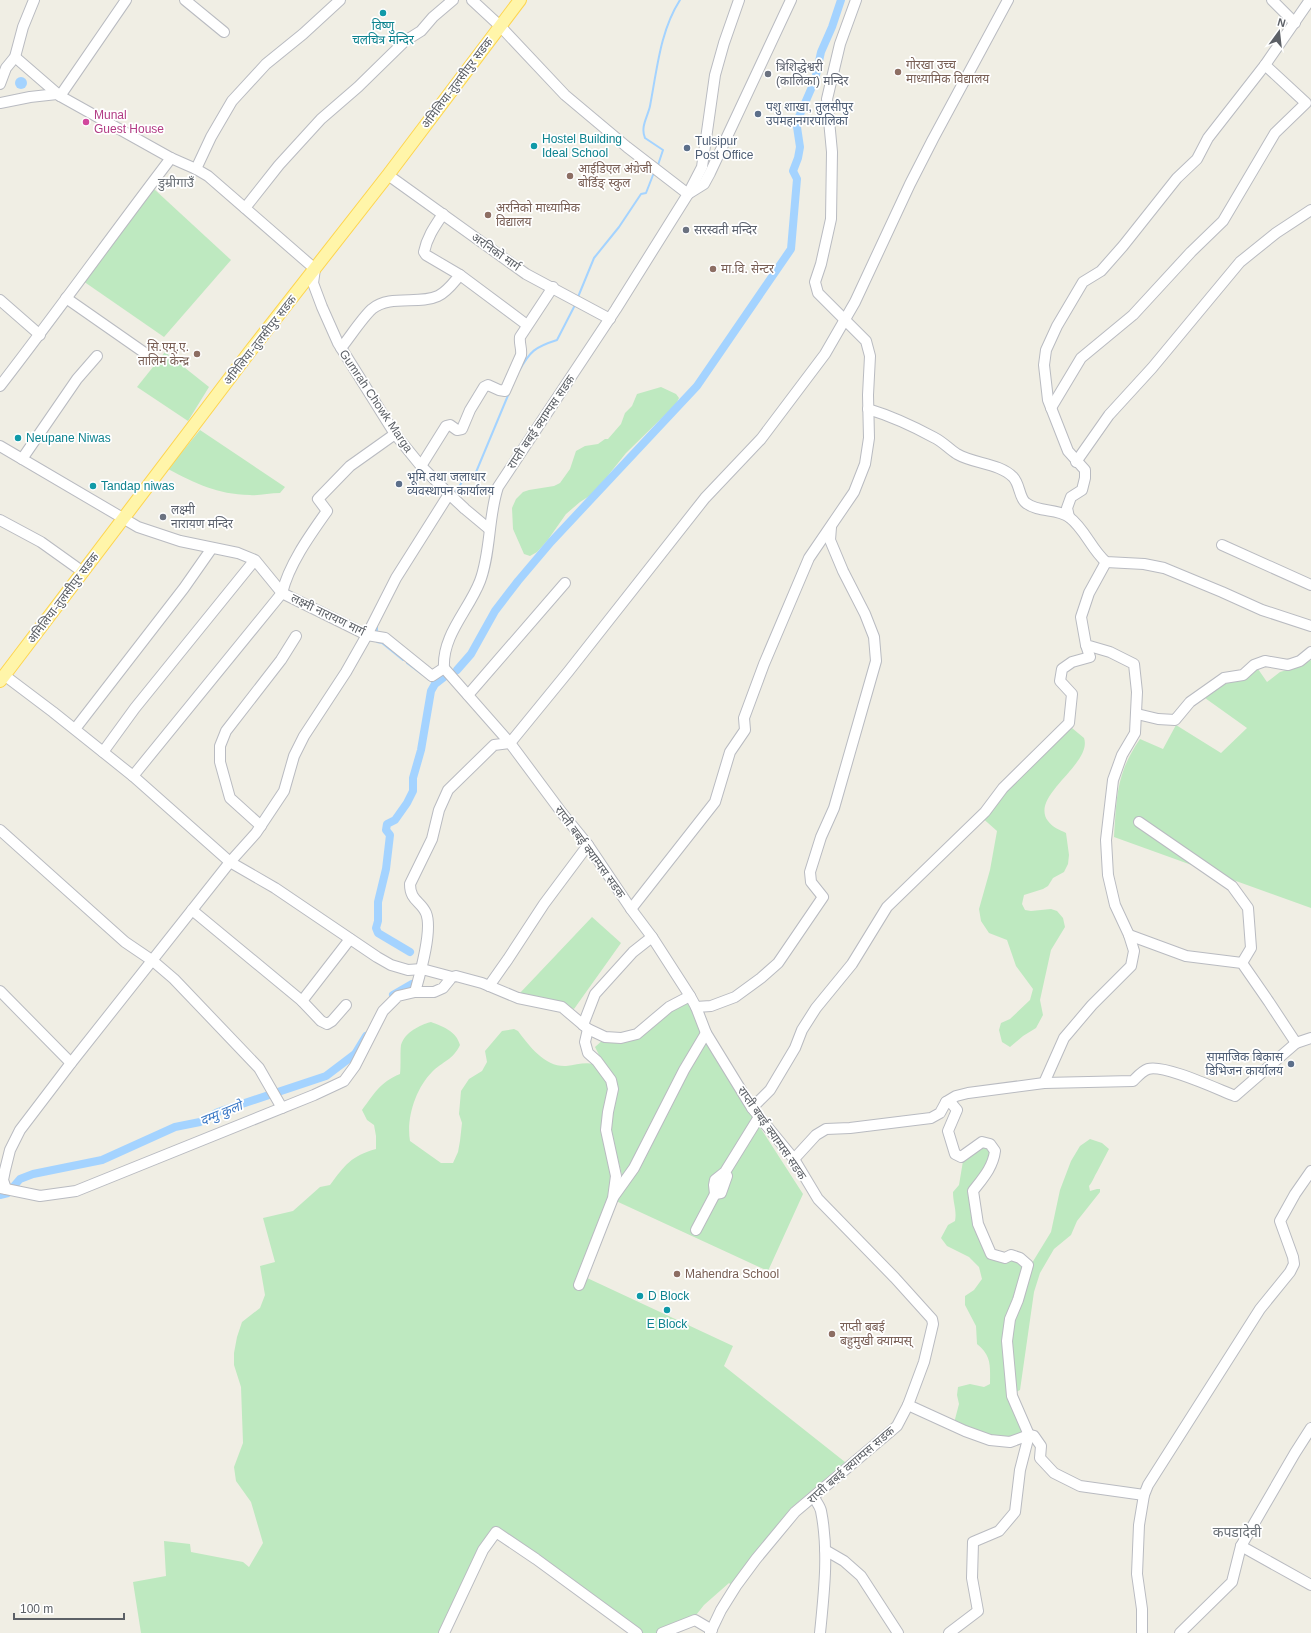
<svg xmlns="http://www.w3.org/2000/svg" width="1311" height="1633" font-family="Helvetica,'Noto Sans Devanagari',sans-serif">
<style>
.green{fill:#bee9c0}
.water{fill:#a4d3ff}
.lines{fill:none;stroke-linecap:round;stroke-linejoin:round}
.stream{stroke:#a4d3ff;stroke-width:2}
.canal{stroke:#a4d3ff;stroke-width:8}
.minor-casing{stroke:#b9bbc1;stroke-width:12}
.major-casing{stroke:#fed54e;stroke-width:14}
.minor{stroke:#fff;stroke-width:10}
.major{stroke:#fff5a9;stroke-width:12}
.culture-dot{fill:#0f9aa8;stroke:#fff;stroke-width:1.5}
.education-dot{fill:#8d6e63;stroke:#fff;stroke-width:1.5}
.worship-dot{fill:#6b7280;stroke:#fff;stroke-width:1.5}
.service-dot{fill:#5c6f8a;stroke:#fff;stroke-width:1.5}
.hotel-dot{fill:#d1479c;stroke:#fff;stroke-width:1.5}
.labels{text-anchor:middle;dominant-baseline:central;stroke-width:3.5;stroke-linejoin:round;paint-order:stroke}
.culture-label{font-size:12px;fill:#0d838f;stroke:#fff;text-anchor:start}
.education-label{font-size:12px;fill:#785e54;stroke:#fff;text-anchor:start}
.worship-label{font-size:12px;fill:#5b616d;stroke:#fff;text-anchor:start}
.street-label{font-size:12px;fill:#5c6066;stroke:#fff}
.service-label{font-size:12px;fill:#4e5e75;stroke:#fff;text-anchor:start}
.hotel-label{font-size:12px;fill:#b23c85;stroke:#fff;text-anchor:start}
.neighbourhood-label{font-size:13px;fill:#6c7278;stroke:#fff}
.water-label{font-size:13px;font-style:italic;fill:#3977c5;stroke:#fff}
.quarter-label{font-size:14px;fill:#6c7278;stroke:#fff}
</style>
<rect width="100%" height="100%" fill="#f0eee4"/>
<g class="green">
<path d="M154 189 231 260 164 337 83 281Z"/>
<path d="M165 352 209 387 188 421 137 387Z"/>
<path d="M661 387 676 394 679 398 676 404 626 453 594 493 580 502 566 514 547 541 537 552 530 556 524 554 513 529 512 508 516 499 523 492 529 490 554 486 560 483 570 469 576 451 585 446 598 444 605 439H608L621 424 625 413 632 406 637 394Z"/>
<path d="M200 430 285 487 280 493C270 493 259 496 250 495 216 494 197 484 168 469Z"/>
<path d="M1311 660V908L1114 837C1117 796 1116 774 1140 739L1163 749 1176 725 1221 753 1247 728 1205 698 1215 688 1250 674 1258 669 1267 682 1280 672 1297 667Z"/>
<path d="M1072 728 1084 738C1093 764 1029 796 1048 821 1052 827 1060 830 1066 833L1069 855 1068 864 1064 872 1053 878 1048 886 1043 889 1024 895 1022 904 1025 910 1031 911 1051 909 1057 911 1063 918 1065 927 1051 950 1040 1000 1043 1015 1036 1028 1023 1036 1010 1047 1002 1042 999 1030 1001 1023 1010 1019 1030 1000 1033 989 1016 966 1007 940 989 933 981 921 979 909 990 870 997 831 979 815 1065 729Z"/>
<path d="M592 917 621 943 574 1009 556 1001 520 993Z"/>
<path d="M688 1000 703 1033 707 1045 803 1194 768 1271 616 1201 585 1277 733 1346 724 1366 845 1462 791 1508 733 1586 729 1583 704 1605 685 1629 673 1633H635L490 1531 487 1535 477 1558 441 1633H141L133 1582 166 1576 164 1541 190 1544 191 1552 243 1562 249 1567 263 1543 251 1502 236 1481 234 1467 243 1443 241 1387 234 1365V1353L237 1337 242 1322 260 1308 265 1295 260 1266 275 1262 263 1218 293 1211 320 1187 330 1185C345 1165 351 1156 376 1149V1136L374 1125 367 1120 362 1110C374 1094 380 1082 400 1074 401 1066 400 1052 401 1045 405 1032 420 1025 431 1022 444 1027 456 1031 460 1045 453 1060 443 1061 432 1072 416 1088 406 1118 410 1141L441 1163H453L458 1152 460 1141 462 1123 459 1114 461 1091 469 1079 482 1071 487 1062 485 1051 502 1031 514 1029 518 1031C530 1047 545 1067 566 1066 576 1065 584 1062 594 1064L611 1088 606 1112 613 1176 610 1197 626 1175H622L610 1130 616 1086 614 1075 603 1063 595 1047 604 1039H613L661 1019Z"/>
<path d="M1090 1139 1102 1143 1109 1149C1105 1157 1101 1164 1097 1172 1094 1177 1093 1181 1089 1186L1090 1191 1097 1189H1100V1192L1077 1221 1071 1235 1054 1249 1040 1273 1034 1292 1020 1390 1010 1395 1025 1433C1000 1445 979 1432 954 1423L959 1404 957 1395 958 1387 970 1384 984 1387 990 1384C990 1366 992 1356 977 1344L976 1326 965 1305V1296L974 1290 982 1279 979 1267 969 1257 947 1246 941 1238 948 1225 955 1221C957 1210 953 1204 953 1192L959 1185 963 1161 982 1147 989 1145 992 1159 972 1186 990 1255 1032 1263 1051 1232 1060 1190 1071 1161 1080 1146Z"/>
</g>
<circle class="water" cx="21" cy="83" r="6"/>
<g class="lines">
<g class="stream">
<path d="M658 165 663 150 645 138C640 127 648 116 650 106 657 70 660 31 680 0"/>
<path d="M578 297 594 258 619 227 641 194 646 193 653 175"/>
<path d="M519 371C530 351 535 347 557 340L575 305"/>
<path d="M454 494 464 479 474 477 509 393"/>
<path d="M377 631V624"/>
<path d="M377 642 382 643 403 660"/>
<path d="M407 663 423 675"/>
<path d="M428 679 435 684"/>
</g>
<g class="canal">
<path d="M457 670 471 654 495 611 518 581 551 542 697 386 791 249 797 179 793 171 798 158 800 147 797 127 798 119 815 80 821 52 832 27 841 0"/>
<path d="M410 952 378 933 376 928 378 921V902L386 869 390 835 386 830 387 824 395 820 407 803 413 791V778L421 750 431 691 435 684 444 677"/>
<path d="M393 995 412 984"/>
<path d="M0 1195 8 1193 20 1179 33 1174 102 1160 175 1127 200 1122 218 1112 326 1076 355 1054 366 1036"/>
</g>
<defs>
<g id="minor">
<path d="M185 0 224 32"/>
<path d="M472 0 500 26 565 95 627 147 688 194 704 184 710 173 791 0"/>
<path d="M1272 0 1295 23"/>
<path d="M15 57 60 96 171 158 196 169 208 176 315 269 313 283 322 307 338 343 395 434 421 466 449 494 465 509 489 529"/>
<path d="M0 84 6 68 15 57 23 27 34 0"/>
<path d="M60 96 126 0"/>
<path d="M0 103 30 97 57 94"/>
<path d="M196 169 211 137 232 101 266 64 303 34 340 0"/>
<path d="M388 175 526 274 610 319"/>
<path d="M245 208 279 165 321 119 358 87 405 41 421 31 433 17 453 0"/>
<path d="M443 214C435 226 427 237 424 252L426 255 460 275 527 325"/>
<path d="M66 298 152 358"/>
<path d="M0 300 40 335"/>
<path d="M341 348C350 337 362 318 372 309 390 294 419 305 438 296 447 292 454 282 460 275"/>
<path d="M0 386C58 311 113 234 171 158"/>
<path d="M1051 408 1081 358 1133 315 1191 252 1223 221 1275 133 1306 103 1265 65"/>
<path d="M868 409C891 416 913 426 935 438 943 442 949 449 957 454 974 464 999 463 1013 477 1020 484 1019 498 1026 503 1039 513 1057 508 1069 517 1085 529 1091 549 1106 562L1144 564 1164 568 1222 592 1262 610 1311 626"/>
<path d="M0 446 138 527 180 541 238 553 255 560 282 593 367 635 385 638 432 676 444 668"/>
<path d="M22 459 77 379 97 356"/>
<path d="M1076 462 1109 415 1152 368 1240 262 1276 233 1311 210"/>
<path d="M421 466 446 426 450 425 457 430 462 429 470 410 484 387 488 385 499 390 505 391 521 355C522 348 519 344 520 337L553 287"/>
<path d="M1069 517 1067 508 1071 497 1082 490 1085 478V470L1068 451 1048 400 1044 365 1046 350 1057 326 1083 282 1101 271 1123 246 1177 178 1197 159 1208 138 1265 65 1310 0"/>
<path d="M0 520 41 542 83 572"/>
<path d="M1222 545 1311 585"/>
<path d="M4 675 53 712 133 776 230 862 275 888 377 957 391 965 408 970 422 969 452 977"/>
<path d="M468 695 565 583"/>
<path d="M1137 714 1158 719 1175 720 1190 702 1224 678 1243 675 1254 665 1265 661 1288 665 1300 661 1311 652"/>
<path d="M75 729 184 588 212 548"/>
<path d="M103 752 135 708 254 561"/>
<path d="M133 776 282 593C289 564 310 535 327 511L318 499 350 466 395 434"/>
<path d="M1139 822 1232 886 1248 908 1251 948 1242 963"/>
<path d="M261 826 230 798 220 762V746L226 731 281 660 296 636"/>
<path d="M0 830 125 942 153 961 174 979 259 1068 282 1108"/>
<path d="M631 909 715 802 730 752 745 730 744 718 764 664 809 558 854 492 865 464 869 438 868 395 870 356 866 341 818 293 815 282 821 264 831 219 832 152 827 99 840 44 856 0"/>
<path d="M192 910 302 1001 321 1021 327 1024 332 1021 346 1005"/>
<path d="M1129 935 1186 956 1242 963 1269 1002 1296 1043"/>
<path d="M489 986 508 959 544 904 588 845"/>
<path d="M0 991 71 1063"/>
<path d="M415 992C420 974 433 930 426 913 421 901 410 901 410 884L432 839 439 810 448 790 494 745 510 743 568 672 705 498 761 439 825 354 855 302 910 184 933 139 1008 0"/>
<path d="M302 1001 350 939"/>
<path d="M696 1007 711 1006 735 997 761 978 778 963 823 897 811 882 810 872 821 837 834 808 876 661 874 637 865 614 843 571 830 540 831 527"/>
<path d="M583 1025 595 994 633 952 652 937"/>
<path d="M1044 1083 1064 1038 1092 1005 1131 966 1134 951 1129 935 1115 905 1108 875 1106 840 1113 780 1122 755 1135 733 1137 692 1134 664 1110 652 1086 645 1081 617 1089 593 1106 562"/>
<path d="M946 1102 952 1104 957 1110 948 1131 955 1154 961 1157 982 1142 990 1144 995 1151C993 1167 983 1178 973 1191L978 1224 991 1254 1005 1258 1011 1255 1020 1258 1028 1265 1018 1300 1010 1319 1007 1341 1012 1396 1029 1435 1020 1470 1015 1512 999 1531 973 1542 972 1578 978 1611 949 1633"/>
<path d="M752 1108 770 1090 795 1048 802 1030 816 1008 852 964 887 907 985 812 1003 788 1069 723 1072 694 1060 681 1062 669 1072 662 1090 657 1086 645"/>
<path d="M794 1159 816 1135 826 1129 850 1128 931 1118 940 1113 946 1102 956 1096 968 1093 1044 1083 1133 1081C1137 1077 1142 1071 1148 1069 1164 1064 1217 1089 1235 1096L1296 1043 1311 1038"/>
<path d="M725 1172 727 1176 721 1193 715 1194 714 1185 715 1180 725 1172 759 1117"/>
<path d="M1 1188 40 1196 76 1191 314 1095 344 1081 355 1066 383 1011 398 996 415 992H434L443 988 452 977 456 976 482 983 518 998 562 1007 588 1029 605 1037 621 1038 637 1034 669 1007 690 996"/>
<path d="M6 1189 3 1180 5 1170 10 1150 20 1130 71 1063 230 862 256 833 284 791 294 756 304 736 346 672 367 635 396 578 449 494"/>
<path d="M614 1196 634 1168 684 1070 706 1033"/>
<path d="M696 1230 715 1194"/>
<path d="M579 1285 613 1198 616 1176 606 1130 608 1112 613 1089 611 1080 597 1061 588 1053 585 1042 588 1029"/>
<path d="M908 1405 965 1431 990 1440 1010 1442 1029 1435 1034 1436 1041 1446 1040 1458 1054 1473 1080 1486 1144 1495"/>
<path d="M814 1497C816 1502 820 1506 821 1511 829 1551 824 1593 820 1633"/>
<path d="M1241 1546 1311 1585"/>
<path d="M825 1550 844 1561 861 1576 898 1633"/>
<path d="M444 1633 483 1550 496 1532 536 1559 637 1633"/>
<path d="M662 1633 695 1620 712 1630"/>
<path d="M710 1633 721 1610 736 1586 756 1559 795 1512 897 1426 908 1405 924 1362 933 1324 932 1319 895 1278 818 1199 794 1159 752 1108 706 1033 696 1007 690 996 652 937 631 909 588 845 562 813 510 743 444 668C442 635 469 610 480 581 491 552 488 517 498 487L616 309 688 194 702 167 715 75 724 43 739 0"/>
<path d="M1142 1633V1609L1137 1574 1139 1525 1144 1495 1148 1485 1260 1309 1290 1272 1294 1264 1293 1257 1280 1221 1295 1194 1311 1171"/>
<path d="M1180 1633 1232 1582 1241 1546 1295 1453 1311 1428"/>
</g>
<path id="major" d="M0 681 251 350 388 175 520 0"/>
</defs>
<use href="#minor" class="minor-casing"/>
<use href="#major" class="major-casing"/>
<use href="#minor" class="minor"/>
<use href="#major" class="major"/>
</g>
<g class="culture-dot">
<circle cx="383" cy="13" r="4"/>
<circle cx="534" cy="146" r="4"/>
<circle cx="18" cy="438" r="4"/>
<circle cx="93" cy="486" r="4"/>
<circle cx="640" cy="1296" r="4"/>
<circle cx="667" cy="1310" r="4"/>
</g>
<g class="education-dot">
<circle cx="898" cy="72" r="4"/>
<circle cx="570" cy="176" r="4"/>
<circle cx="488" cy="215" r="4"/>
<circle cx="713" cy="269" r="4"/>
<circle cx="197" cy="354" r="4"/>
<circle cx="677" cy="1274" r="4"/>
<circle cx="832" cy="1334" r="4"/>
</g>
<g class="worship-dot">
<circle cx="768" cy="74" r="4"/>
<circle cx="686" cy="230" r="4"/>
<circle cx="163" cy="517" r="4"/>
</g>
<g class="service-dot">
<circle cx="758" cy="114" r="4"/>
<circle cx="687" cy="148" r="4"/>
<circle cx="399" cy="484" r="4"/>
<circle cx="1291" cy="1064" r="4"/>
</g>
<circle class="hotel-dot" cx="86" cy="122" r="4"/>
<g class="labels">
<g class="culture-label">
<text x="383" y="26" text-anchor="middle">विष्णु<tspan x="383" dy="14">चलचित्र मन्दिर</tspan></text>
<text x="542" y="139">Hostel Building<tspan x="542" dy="14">Ideal School</tspan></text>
<text x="26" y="438">Neupane Niwas</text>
<text x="101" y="486">Tandap niwas</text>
<text x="648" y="1296">D Block</text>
<text x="667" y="1324" text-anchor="middle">E Block</text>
</g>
<g class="education-label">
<text x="906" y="65">गोरखा उच्च<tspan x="906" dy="14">माध्यामिक विद्यालय</tspan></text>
<text x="578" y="169">आईडिएल अंग्रेजी<tspan x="578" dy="14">बोर्डिङ् स्कुल</tspan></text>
<text x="496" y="208">अरनिको माध्यामिक<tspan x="496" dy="14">विद्यालय</tspan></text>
<text x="721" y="269">मा.वि. सेन्टर</text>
<text x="189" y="347" text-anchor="end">सि.एम्.ए.<tspan x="189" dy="14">तालिम केन्द्र</tspan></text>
<text x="685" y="1274">Mahendra School</text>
<text x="840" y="1327">राप्ती बबई<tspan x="840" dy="14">बहुमुखी क्याम्पस्</tspan></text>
</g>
<g class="worship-label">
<text x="776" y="67">त्रिशिद्धेश्वरी<tspan x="776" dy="14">(कालिका) मन्दिर</tspan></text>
<text x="694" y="230">सरस्वती मन्दिर</text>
<text x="171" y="510">लक्ष्मी<tspan x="171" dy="14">नारायण मन्दिर</tspan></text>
</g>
<g class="street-label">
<text transform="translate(457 83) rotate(-53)">अमिलिया-तुलसीपुर सडक</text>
<text transform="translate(496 252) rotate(35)">अरनिको मार्ग</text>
<text transform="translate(260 340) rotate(-52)">अमिलिया-तुलसीपुर सडक</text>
<text transform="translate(376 401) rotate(56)">Gumrah Chowk Marga</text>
<text transform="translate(541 422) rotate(-56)">राप्ती बबई क्याम्पस सडक</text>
<text transform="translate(63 598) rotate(-53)">अमिलिया-तुलसीपुर सडक</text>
<text transform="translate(328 615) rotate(26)">लक्ष्मी नारायण मार्ग</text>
<text transform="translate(590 852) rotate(54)">राप्ती बबई क्याम्पस सडक</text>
<text transform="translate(772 1133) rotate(55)">राप्ती बबई क्याम्पस सडक</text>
<text transform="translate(851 1465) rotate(-41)">राप्ती बबई क्याम्पस सडक</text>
</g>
<g class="service-label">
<text x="766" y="107">पशु शाखा, तुलसीपुर<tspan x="766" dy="14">उपमहानगरपालिका</tspan></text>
<text x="695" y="141">Tulsipur<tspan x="695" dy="14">Post Office</tspan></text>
<text x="407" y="477">भूमि तथा जलाधार<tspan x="407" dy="14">व्यवस्थापन कार्यालय</tspan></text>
<text x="1283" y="1057" text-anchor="end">सामाजिक बिकास<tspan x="1283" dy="14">डिभिजन कार्यालय</tspan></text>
</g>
<g class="hotel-label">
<text x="94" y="115">Munal<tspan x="94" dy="14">Guest House</tspan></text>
</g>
<g class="neighbourhood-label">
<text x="176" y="182">डुम्रीगाउँ</text>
</g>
<g class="water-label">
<text transform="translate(221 1113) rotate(-22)">दम्मु कुलो</text>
</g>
<g class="quarter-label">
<text x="1237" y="1532">कपडादेवी</text>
</g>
</g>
<g transform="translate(1279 32) rotate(15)" stroke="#ffffff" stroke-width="3" paint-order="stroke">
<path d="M0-3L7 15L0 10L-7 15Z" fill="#5c6066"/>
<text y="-6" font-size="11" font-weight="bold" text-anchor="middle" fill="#5c6066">N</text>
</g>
<path d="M14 1613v6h110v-6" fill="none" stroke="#5c6066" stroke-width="2"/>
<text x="20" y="1613" font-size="12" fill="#5c6066" stroke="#ffffff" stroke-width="3" paint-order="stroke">100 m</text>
</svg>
